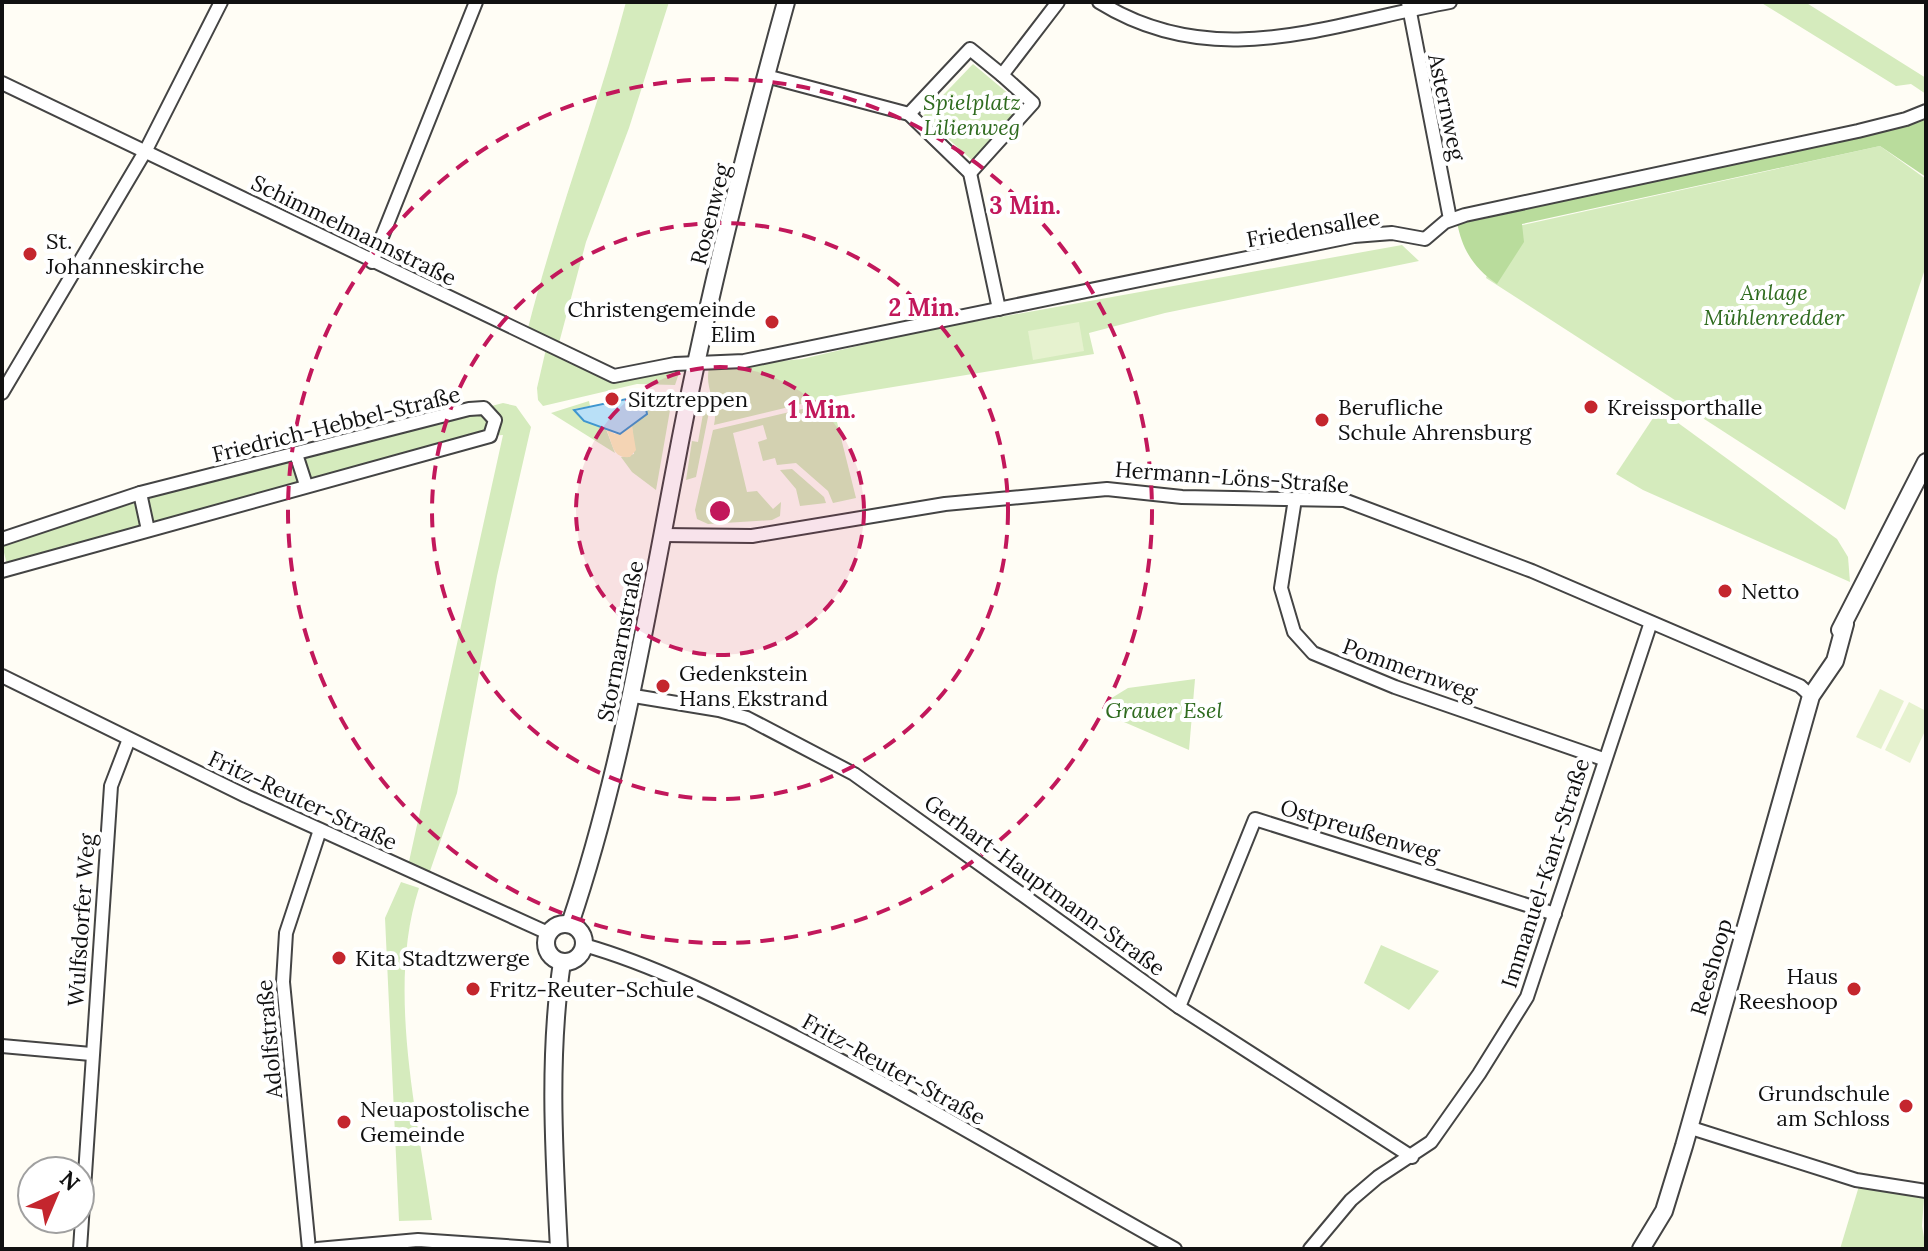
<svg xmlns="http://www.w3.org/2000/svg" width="1928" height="1251" font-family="Lora,serif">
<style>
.green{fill:#d5ebbd}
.forest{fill:#b9dc9c}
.sand{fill:#fbeec1}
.pitch{fill:#e6f2cf}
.water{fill:#b9e0f7;stroke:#3f96cf;stroke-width:2}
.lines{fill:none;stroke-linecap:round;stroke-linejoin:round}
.minor-casing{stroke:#444;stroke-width:16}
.tertiary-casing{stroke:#444;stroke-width:20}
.minor{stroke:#fff;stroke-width:12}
.tertiary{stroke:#fff;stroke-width:16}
.ring{fill:none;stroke:#c2185b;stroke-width:4;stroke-dasharray:14 10}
.poi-dot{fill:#c4262e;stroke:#fff;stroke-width:3}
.labels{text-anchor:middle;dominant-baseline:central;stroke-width:8;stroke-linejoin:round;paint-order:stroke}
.park-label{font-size:22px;font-style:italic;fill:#2f6b1f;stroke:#fff}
.street-label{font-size:22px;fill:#111;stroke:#fff}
.poi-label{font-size:22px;fill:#111;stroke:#fff;text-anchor:start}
.centre{fill:#c2185b;stroke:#fff;stroke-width:4}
.ring-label{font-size:24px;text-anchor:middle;font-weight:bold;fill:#c2185b;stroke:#fff;stroke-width:8;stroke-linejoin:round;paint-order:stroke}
</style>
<rect width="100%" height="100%" fill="#fffdf5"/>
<g class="green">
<path d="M626 2H669L629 128 586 242 559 343 528 328C556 218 597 112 626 2Z"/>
<path d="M1760 2H1805L1926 78V94L1911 84 1896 86Z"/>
<path d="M973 64 1023 106 974 162 923 116Z"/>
<path d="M1880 146 1926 179V266L1845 510 1486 278 1505 229Z"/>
<path d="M1402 245 1419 261 1165 313 1089 333 1094 354 826 398 714 425C719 404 704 389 709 368L802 359 922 331Z"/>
<path d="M546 349 604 376 673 370 679 373 675 385 637 384 543 406 538 400 537 388Z"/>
<path d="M634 392 673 393 656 490 632 472 621 457 634 454 632 426 647 414 645 403Z"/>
<path d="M701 397 710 407 696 477 686 480 692 441 698 442 705 403 700 402Z"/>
<path d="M589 401 590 406 574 409 584 421 606 429 615 453 551 413Z"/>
<path d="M832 402 856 498 833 503 828 491 796 463 777 465 775 458 763 461 758 442 767 439 763 425 733 433 747 492 757 491 773 509 781 502 780 516 772 520 708 524 697 519 695 510 713 430Z"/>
<path d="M503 403 516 406 531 427 497 576 457 793 429 874 408 866 503 435 473 437 7 565 2 544 222 476Z"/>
<path d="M1659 409 1837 539 1848 557 1850 582 1643 490 1616 474Z"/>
<path d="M792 469 824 497 826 503 800 506 796 489 780 470Z"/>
<path d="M1195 679 1189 750 1110 716V699L1128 688Z"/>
<path d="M401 882 419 888C386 989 418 1117 432 1220L399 1221 385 918Z"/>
<path d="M1381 945 1439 971 1409 1010 1364 983Z"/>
<path d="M1859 1186 1924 1198 1922 1226 1926 1249H1840Z"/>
</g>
<path class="forest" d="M1926 115V177L1880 146 1522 224 1524 242 1497 284C1474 268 1462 250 1457 222L1912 125Z"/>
<path class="sand" d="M632 426 636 450 630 457C611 459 613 442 606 429L615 434Z"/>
<g class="pitch">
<path d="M1079 322 1084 351 1033 360 1028 331Z"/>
<path d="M1880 689 1904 701 1881 749 1856 737Z"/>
<path d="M1909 702 1926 711V729L1910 763 1885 750Z"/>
</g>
<path class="water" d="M636 397 645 403 647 414 620 434 584 421 574 410Z"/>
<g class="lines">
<defs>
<g id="minor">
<path d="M1099 2C1215 74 1328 24 1450 2"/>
<path d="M1408 2 1450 219"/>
<path d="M766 76 909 114 970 173 999 309"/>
<path d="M2 83 614 376 675 364 744 361 1354 236 1392 233 1425 239 1445 222 1465 215 1858 131 1906 119 1926 111"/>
<path d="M909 114 970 49 1002 75 1058 2"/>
<path d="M970 173 1033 103 1002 75"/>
<path d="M372 262 476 2"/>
<path d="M2 393 146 150 221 2"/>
<path d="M296 454 306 485"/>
<path d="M140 493 148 530"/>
<path d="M1295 499 1281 588 1294 632 1313 653 1395 687 1603 759"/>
<path d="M663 535 752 536 945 504 1107 489 1182 497 1344 500 1532 571 1800 686 1811 696"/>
<path d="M2 539 140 493 469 409 484 408 495 420 490 436 2 571"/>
<path d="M2 676 246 796 548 933"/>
<path d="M634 696 719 710 747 718 854 774 1179 1007 1412 1157"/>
<path d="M584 945C654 965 721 999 786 1032 918 1099 1045 1177 1175 1249"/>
<path d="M1179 1007 1255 819 1555 914"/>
<path d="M2 1046 91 1054"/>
<path d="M1688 1127 1856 1180 1926 1191"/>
<path d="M80 1249 111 786 129 739"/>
<path d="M309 1249 283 982 286 933 320 830"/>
<path d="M317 1249 418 1240 548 1249"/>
<path d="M1310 1249 1351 1200 1378 1177 1431 1142 1479 1074 1527 997 1650 625"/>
</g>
<g id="tertiary">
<path d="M1840 630 1926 462"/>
<circle cx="565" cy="943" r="19"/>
<path d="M570 924C621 773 646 619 676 463 705 308 744 154 786 2"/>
<path d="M559 1249C554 1153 548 1057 562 962"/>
<path d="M1641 1249 1664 1211 1684 1146 1811 696 1835 661 1845 624"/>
</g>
</defs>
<use href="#minor" class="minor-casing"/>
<use href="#tertiary" class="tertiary-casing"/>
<use href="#minor" class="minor"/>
<use href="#tertiary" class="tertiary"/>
</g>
<circle cx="720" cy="511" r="144" fill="#c2185b" fill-opacity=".12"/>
<g class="ring">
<circle cx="720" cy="511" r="144"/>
<circle cx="720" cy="511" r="288"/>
<circle cx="720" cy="511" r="432"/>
</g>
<g class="poi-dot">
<circle cx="30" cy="254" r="8"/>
<circle cx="772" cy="322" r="8"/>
<circle cx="612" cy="399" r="8"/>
<circle cx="1591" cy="407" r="8"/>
<circle cx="1322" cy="420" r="8"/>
<circle cx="1725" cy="591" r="8"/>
<circle cx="663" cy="686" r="8"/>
<circle cx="339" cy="958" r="8"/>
<circle cx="473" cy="989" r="8"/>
<circle cx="1854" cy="989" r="8"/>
<circle cx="1906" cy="1106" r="8"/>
<circle cx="344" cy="1122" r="8"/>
</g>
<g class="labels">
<g class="park-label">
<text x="972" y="102">Spielplatz<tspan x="972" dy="25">Lilienweg</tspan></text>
<text x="1774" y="292">Anlage<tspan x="1774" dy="25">Mühlenredder</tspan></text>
<text x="1164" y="710">Grauer Esel</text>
</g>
<g class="street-label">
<text transform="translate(1447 107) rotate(78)">Asternweg</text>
<text transform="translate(710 214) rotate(-76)">Rosenweg</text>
<text transform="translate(1313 228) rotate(-10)">Friedensallee</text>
<text transform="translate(354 230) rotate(26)">Schimmelmannstraße</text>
<text transform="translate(336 424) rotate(-14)">Friedrich-Hebbel-Straße</text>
<text transform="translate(1232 477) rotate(4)">Hermann-Löns-Straße</text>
<text transform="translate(620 641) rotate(-79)">Stormarnstraße</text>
<text transform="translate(1410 669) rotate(20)">Pommernweg</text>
<text transform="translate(303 800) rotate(25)">Fritz-Reuter-Straße</text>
<text transform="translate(1360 830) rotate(17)">Ostpreußenweg</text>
<text transform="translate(1545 873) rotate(-72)">Immanuel-Kant-Straße</text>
<text transform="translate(1045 885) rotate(36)">Gerhart-Hauptmann-Straße</text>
<text transform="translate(81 920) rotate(-86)">Wulfsdorfer Weg</text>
<text transform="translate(1711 967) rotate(-74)">Reeshoop</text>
<text transform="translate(269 1039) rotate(-95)">Adolfstraße</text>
<text transform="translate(894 1069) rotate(29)">Fritz-Reuter-Straße</text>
</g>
<g class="poi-label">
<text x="46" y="241">St.<tspan x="46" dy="25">Johanneskirche</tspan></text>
<text x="756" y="309" text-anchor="end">Christengemeinde<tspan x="756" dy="25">Elim</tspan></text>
<text x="628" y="399">Sitztreppen</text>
<text x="1338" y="407">Berufliche<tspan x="1338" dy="25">Schule Ahrensburg</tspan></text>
<text x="1607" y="407">Kreissporthalle</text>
<text x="1741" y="591">Netto</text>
<text x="679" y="673">Gedenkstein<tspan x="679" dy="25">Hans Ekstrand</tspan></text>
<text x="355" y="958">Kita Stadtzwerge</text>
<text x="1838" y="976" text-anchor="end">Haus<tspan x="1838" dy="25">Reeshoop</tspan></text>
<text x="489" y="989">Fritz-Reuter-Schule</text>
<text x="1890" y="1093" text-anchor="end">Grundschule<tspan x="1890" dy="25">am Schloss</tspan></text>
<text x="360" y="1109">Neuapostolische<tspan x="360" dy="25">Gemeinde</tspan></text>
</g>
</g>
<circle cx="720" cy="511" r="12" class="centre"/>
<g class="ring-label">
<text x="1025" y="214">3 Min.</text>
<text x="924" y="316">2 Min.</text>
<text x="822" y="418">1 Min.</text>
</g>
<rect width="1928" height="1251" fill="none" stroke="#111111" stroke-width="8"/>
<g transform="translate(56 1195) rotate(44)"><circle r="38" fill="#ffffff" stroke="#a0a0a0" stroke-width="2"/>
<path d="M0-6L14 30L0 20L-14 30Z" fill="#c4262e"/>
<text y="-12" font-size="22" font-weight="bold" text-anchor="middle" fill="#111111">N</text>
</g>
</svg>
